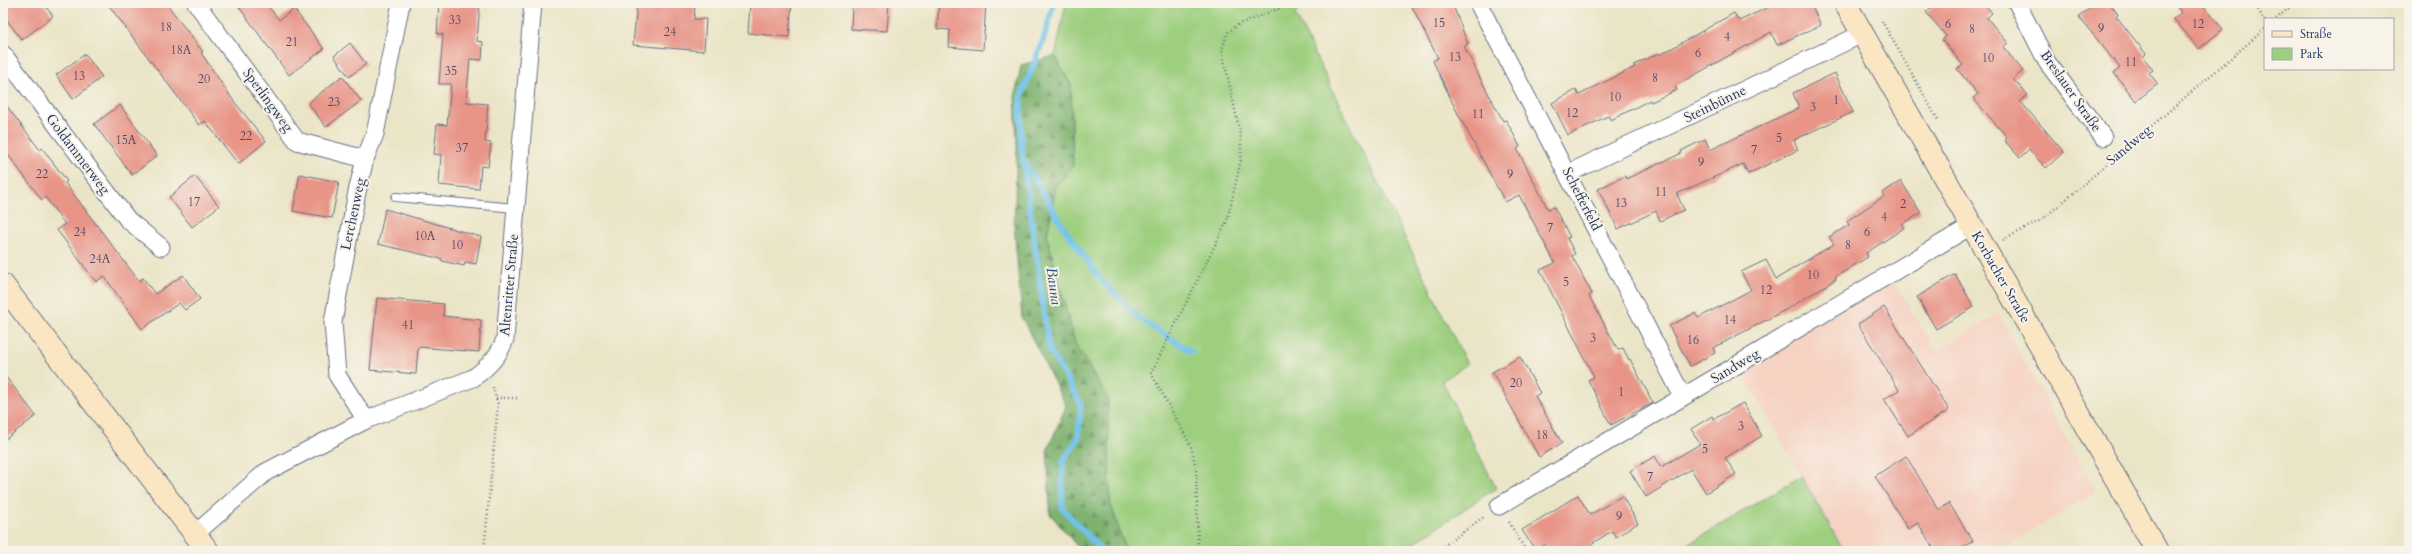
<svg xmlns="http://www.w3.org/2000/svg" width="2412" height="554" font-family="Cardo,serif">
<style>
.built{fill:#f6d2c3}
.green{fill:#9dcf7f;stroke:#5c7f6e}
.forest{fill:url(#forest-firs);stroke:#4c7066}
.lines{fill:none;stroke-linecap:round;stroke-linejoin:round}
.stream{stroke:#6ec2ea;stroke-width:6}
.building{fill:#e89588}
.lane-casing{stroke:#646f83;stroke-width:10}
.street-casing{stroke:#646f83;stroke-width:19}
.secondary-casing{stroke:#646f83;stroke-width:24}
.path{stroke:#646f83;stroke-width:2.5;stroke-dasharray:1 3;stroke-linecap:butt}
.lane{stroke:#fff;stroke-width:8}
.street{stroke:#fff;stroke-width:17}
.secondary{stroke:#fbe6c4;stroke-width:22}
.labels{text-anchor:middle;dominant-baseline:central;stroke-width:4;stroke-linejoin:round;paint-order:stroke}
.number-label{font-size:12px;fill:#4e4868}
.street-label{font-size:14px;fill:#1b2f5e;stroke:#f7f3e8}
.water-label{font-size:15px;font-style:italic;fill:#305481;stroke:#f7f3e8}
</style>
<defs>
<pattern id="forest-firs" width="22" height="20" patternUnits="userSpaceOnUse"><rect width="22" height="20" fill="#7eb26e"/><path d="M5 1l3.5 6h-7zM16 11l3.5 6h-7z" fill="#66915e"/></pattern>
</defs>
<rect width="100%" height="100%" fill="#f7f3e8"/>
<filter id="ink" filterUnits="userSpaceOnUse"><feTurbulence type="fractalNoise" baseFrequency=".025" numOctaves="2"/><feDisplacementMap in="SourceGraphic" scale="8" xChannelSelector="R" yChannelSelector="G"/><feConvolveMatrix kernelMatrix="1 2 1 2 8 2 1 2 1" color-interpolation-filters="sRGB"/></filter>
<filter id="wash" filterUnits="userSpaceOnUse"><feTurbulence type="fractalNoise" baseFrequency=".012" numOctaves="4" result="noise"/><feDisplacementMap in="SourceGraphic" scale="16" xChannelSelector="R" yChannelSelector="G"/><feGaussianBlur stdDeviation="0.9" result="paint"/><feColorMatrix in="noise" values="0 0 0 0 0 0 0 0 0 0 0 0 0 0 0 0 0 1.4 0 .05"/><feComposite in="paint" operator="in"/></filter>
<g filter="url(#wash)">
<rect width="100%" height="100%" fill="#ebe5c7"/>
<path class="built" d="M1892 278 1936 351 1998 314 2096 492 1999 551H1844L1740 369Z"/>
<g class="green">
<path d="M1066 3H1307L1295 14 1467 364 1442 381 1496 488 1402 551H1126L1110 502 1108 399 1075 343 1047 236 1056 186 1073 166 1071 85 1055 56Z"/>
<path d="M1801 476 1844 551H1677Z"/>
</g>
<path class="forest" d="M1055 56 1071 85 1073 166 1056 186 1047 236 1075 343 1108 399 1110 502 1126 551H1081L1050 514 1047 451 1066 406 1022 318 1014 226 1017 145 1015 97 1021 65Z"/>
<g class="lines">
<g class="stream">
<path d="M1054 3 1044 38 1021 97V143L1049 349 1081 404 1078 439 1063 461 1062 508 1102 551"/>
<path d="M1026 164 1064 228 1101 280 1140 319 1192 352"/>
</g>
</g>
<g id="blocks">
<g class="building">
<path d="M3 3H43L53 16 22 40 3 15Z"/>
<path d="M107 3H166L203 52 201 53 233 100 266 141 238 164 205 121 199 125Z"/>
<path d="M236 3H266L279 20 294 9 324 49 289 75Z"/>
<path d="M439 3H480L477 41 483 42 482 60 470 59 466 102 488 104 485 142 491 143 488 167 481 166 479 189 439 185 441 155 434 154 437 124 447 125 451 84H439L443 34H437Z"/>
<path d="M637 3 695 6 694 19H706L704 51 633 45Z"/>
<path d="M750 3H792L789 37 748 33Z"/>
<path d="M852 3H889L887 31 851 29Z"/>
<path d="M939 3H986L983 50 949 47 950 30 937 29Z"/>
<path d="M1410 3H1452L1468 44 1464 46 1480 78 1503 121 1506 120 1514 135 1520 147 1517 149 1548 209 1554 207 1570 237 1567 238 1575 254 1572 256 1592 294 1589 296 1618 350 1623 348 1629 360 1630 359 1653 403 1611 425 1588 380 1594 377 1540 270 1555 263 1519 195 1505 202 1455 108 1433 61 1438 58Z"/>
<path d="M1777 3H1810L1821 25 1777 45 1771 32 1675 86 1677 90 1651 102 1650 100 1611 120 1608 116 1568 135 1552 103 1576 90 1579 95 1635 67 1634 65 1659 53 1660 55 1734 13 1739 21Z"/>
<path d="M1936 3H1984L1992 13 1987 18 2008 43 2003 47 2023 71 2013 79 2028 95 2020 101 2064 152 2046 168 2029 149 2020 158 2004 140 2007 137 1973 98 1978 94 1957 69 1963 65 1942 40 1946 36 1926 12Z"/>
<path d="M2096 3H2109L2118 14 2116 16 2146 54 2143 57 2153 70 2149 73 2158 84 2136 101 2114 73 2120 68 2079 17Z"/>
<path d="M2174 3H2201L2223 29 2199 49 2174 19 2181 12Z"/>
<path d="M350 43 366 64 349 77 334 56Z"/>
<path d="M85 54 102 77 73 99 56 75Z"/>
<path d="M1835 73 1853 112 1794 140 1798 150 1748 174 1743 164 1677 194 1684 210 1660 221 1656 211 1618 229 1598 189 1625 176 1626 179 1682 153 1681 151 1705 139 1710 150 1799 108 1793 93Z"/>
<path d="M342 76 361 101 326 127 308 103Z"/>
<path d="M3 101 40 150 42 148 67 181 65 183 139 281 143 278 155 294 183 275 200 299 185 310 179 303 142 329 104 276 96 282 57 230 65 224 45 197 42 200 3 148Z"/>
<path d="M120 105 157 156 132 175 94 124Z"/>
<path d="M300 174 339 182 332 218 293 211Z"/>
<path d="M195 176 219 206 192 227 169 197Z"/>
<path d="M1901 181 1921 213 1902 224 1904 228 1866 253 1868 257 1835 277 1836 279 1791 307 1713 348 1715 353 1690 366 1669 326 1695 313 1698 318 1751 290 1741 272 1766 260 1776 279 1834 244 1829 237 1849 225 1847 221 1884 196 1882 193Z"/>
<path d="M385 209 481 237 476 264 465 262 464 266 442 261V259L378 244Z"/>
<path d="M1955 274 1974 307 1936 329 1917 297Z"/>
<path d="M377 298 444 304 443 316 481 320 479 352 418 347 416 374 370 370Z"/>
<path d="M1884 307 1949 410 1908 436 1884 399 1899 390 1858 324Z"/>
<path d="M1520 357 1540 393 1535 396 1562 443 1539 457 1492 372Z"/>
<path d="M3 373 36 416 3 441Z"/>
<path d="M1743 403 1762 436 1725 458 1736 474 1706 493 1691 469 1646 497 1630 471 1655 456 1661 467 1700 444 1691 429 1712 416 1714 419Z"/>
<path d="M1906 456 1939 510 1949 503 1973 541 1957 551H1935L1918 523 1908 529 1875 476Z"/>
<path d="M1578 495 1590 515 1622 496 1638 523 1616 537 1612 531 1580 551H1549L1545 544 1535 550 1522 530Z"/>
</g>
</g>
</g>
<g filter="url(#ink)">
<use href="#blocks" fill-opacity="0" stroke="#646f83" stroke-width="1"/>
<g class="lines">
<defs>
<path id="lane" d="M396 197 515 208"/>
<g id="street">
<path d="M196 3 297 141 365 159"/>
<path d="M1478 3 1683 397"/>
<path d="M2017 3 2047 62 2103 137"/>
<path d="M3 54 128 220 161 247"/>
<path d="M1569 173 1862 34"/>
<path d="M366 420 337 375 333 322 357 192 365 159 375 134 401 3"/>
<path d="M1499 506 1971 226"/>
<path d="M195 534 266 472 366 420 473 378C487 368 500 355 505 339L533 3"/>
</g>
<g id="secondary">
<path d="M1845 3 2157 551"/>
<path d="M3 285 208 551"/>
</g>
</defs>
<use href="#lane" class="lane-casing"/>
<use href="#street" class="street-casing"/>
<use href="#secondary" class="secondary-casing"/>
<g class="path">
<path d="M2254 3 2265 21"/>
<path d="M2276 19 2295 3"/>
<path d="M1882 21 1938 120"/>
<path d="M2003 240 2043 219 2265 29"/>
<path d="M496 398H518"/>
<path d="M1509 522 1526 551"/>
<path d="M484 551 498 404 492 385"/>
<path d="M1198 551 1196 468 1191 446 1151 373 1227 221 1241 160V138L1222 50 1227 33 1239 24 1293 3"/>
<path d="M1437 551 1485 516"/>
</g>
<use href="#lane" class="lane"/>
<use href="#street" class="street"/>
<use href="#secondary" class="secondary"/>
</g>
</g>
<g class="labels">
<g class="number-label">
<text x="455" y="20">33</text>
<text x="1439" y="23">15</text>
<text x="1948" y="24">6</text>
<text x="2198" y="24">12</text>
<text x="166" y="27">18</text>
<text x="2101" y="28">9</text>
<text x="1972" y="29">8</text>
<text x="670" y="32">24</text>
<text x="1727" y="37">4</text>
<text x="292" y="42">21</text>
<text x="181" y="50">18A</text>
<text x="1698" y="53">6</text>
<text x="1455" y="57">13</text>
<text x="1988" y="58">10</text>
<text x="2131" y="62">11</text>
<text x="451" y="71">35</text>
<text x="79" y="76">13</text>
<text x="1655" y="78">8</text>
<text x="204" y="79">20</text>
<text x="1615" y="97">10</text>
<text x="1836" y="100">1</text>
<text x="334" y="102">23</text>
<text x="1813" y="107">3</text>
<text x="1572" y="113">12</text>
<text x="1478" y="114">11</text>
<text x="246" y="136">22</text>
<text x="1779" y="138">5</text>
<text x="126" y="140">15A</text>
<text x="462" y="148">37</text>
<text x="1754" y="150">7</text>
<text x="1701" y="162">9</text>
<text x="42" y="174">22</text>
<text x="1510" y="174">9</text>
<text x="1661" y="192">11</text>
<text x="194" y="202">17</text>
<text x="1621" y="203">13</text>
<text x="1903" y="204">2</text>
<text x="1884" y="217">4</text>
<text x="1550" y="228">7</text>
<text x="80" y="232">24</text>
<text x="1867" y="232">6</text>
<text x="425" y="236">10A</text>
<text x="457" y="245">10</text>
<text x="1848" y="245">8</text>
<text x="100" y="259">24A</text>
<text x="1813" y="275">10</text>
<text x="1566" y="282">5</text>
<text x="1766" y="290">12</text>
<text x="1730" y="320">14</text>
<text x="408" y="325">41</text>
<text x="1593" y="338">3</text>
<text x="1693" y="340">16</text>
<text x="1516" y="383">20</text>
<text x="1621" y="392">1</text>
<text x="1741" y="426">3</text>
<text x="1542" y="435">18</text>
<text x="1705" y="449">5</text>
<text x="1650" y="477">7</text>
<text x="1619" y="516">9</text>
</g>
<g class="street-label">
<text transform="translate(2071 91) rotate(55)">Breslauer Straße</text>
<text transform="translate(268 100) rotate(54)">Sperlingweg</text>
<text transform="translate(1715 104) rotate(-26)">Steinbünne</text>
<text transform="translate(2129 145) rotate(-40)">Sandweg</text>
<text transform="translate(78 154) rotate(53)">Goldammerweg</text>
<text transform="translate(1582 199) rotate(63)">Schefferfeld</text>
<text transform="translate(353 214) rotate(-78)">Lerchenweg</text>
<text transform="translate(2001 277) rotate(60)">Korbacher Straße</text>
<text transform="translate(509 285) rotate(-85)">Altenritter Straße</text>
<text transform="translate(1735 366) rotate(-31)">Sandweg</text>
</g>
<g class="water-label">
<text transform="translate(1054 286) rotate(82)">Bauna</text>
</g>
</g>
<rect width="2412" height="554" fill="none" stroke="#f7f3e8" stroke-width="16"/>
<rect x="2264" y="18" width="130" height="52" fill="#f7f3e8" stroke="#9fa5b1"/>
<rect x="2272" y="31" width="20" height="6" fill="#fbe6c4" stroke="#9fa5b1"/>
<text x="2300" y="38" font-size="12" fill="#1b2f5e">Straße</text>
<rect x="2272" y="48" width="20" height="12" fill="#9dcf7f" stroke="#9fa5b1"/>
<text x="2300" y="58" font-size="12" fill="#1b2f5e">Park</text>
</svg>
